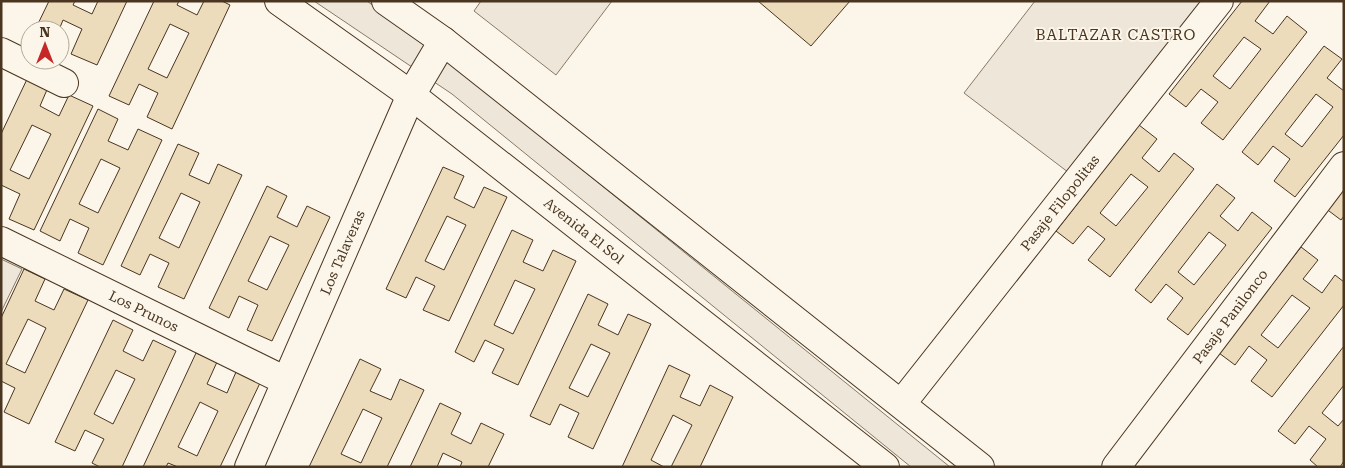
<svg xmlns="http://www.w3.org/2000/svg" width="1345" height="468" font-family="'Roboto Serif',serif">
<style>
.green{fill:#ede6d9;stroke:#887966}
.building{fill:#ecdcbc;stroke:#4a3520;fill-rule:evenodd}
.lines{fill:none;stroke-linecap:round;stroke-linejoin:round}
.minor-casing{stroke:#4a3520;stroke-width:30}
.major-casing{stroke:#4a3520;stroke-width:30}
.minor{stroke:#fbf6e9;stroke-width:28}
.major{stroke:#fbf6e9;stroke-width:28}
.labels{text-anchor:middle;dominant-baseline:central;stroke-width:4;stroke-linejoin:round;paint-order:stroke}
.street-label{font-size:14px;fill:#4a3520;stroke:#fbf6e9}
.neighbourhood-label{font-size:15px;letter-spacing:1px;fill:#4a3520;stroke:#fbf6e9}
</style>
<rect width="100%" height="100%" fill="#fbf6e9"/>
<g class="green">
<path d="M314 1H367L455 67 950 467H911L452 94Z"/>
<path d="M481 1H612L556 75 474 11Z"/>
<path d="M1035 1H1227L1085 185 964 93Z"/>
<path d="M1 259 22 269 1 312Z"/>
</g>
<g class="building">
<path d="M49 1H75L73 5 92 14 98 1H127L97 65 71 54 82 29 63 20 59 30H35Z"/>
<path d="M154 1H179L177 5 197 15 204 1H222L230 5 172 129 147 117 158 93 139 84 129 105 109 96ZM170 24 189 33 167 78 148 69Z"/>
<path d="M758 1H850L811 46Z"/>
<path d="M1242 1H1270L1255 21 1273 34 1287 16 1307 32 1223 140 1201 123 1218 102 1201 89 1186 107 1169 94ZM1244 37 1261 49 1230 89 1213 76Z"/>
<path d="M1324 46 1342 59 1327 78 1344 91V135L1295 197 1274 181 1290 159 1273 146 1258 165 1242 152ZM1316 94 1333 107 1302 147 1285 134Z"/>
<path d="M29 75 49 85 40 106 59 116 69 95 93 106 34 230 9 219 20 194 1 185V134ZM32 125 51 134 29 179 10 170Z"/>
<path d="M98 109 118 119 108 141 128 150 138 129 162 140 103 265 78 253 89 228 70 219 60 241 40 231ZM101 159 120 168 98 213 79 204Z"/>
<path d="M1139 125 1157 139 1142 158 1159 172 1174 153 1194 169 1110 277 1088 260 1105 239 1088 226 1073 244 1056 231ZM1131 174 1148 187 1116 226 1100 213Z"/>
<path d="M178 144 199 153 189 175 209 184 218 164 242 175 184 299 158 287 169 263 150 254 140 275 121 266ZM181 193 200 202 179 248 159 238Z"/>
<path d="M443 167 464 176 454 198 474 208 484 187 507 197 449 321 423 310 435 286 416 277 406 298 386 289ZM447 216 466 225 444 270 425 261Z"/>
<path d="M1217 184 1235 198 1220 216 1238 231 1252 212 1272 228 1188 335 1167 319 1183 298 1166 284 1151 303 1135 290ZM1209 232 1226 245 1194 285 1178 272Z"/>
<path d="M1344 184V216L1341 220 1325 208Z"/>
<path d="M267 186 287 196 277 217 297 227 307 206 330 217 272 341 247 330 258 305 239 296 229 318 209 308ZM270 236 289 245 267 290 248 281Z"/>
<path d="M512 230 533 240 523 262 543 271 553 250 576 261 518 385 492 373 504 349 485 340 474 362 455 352ZM515 280 535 289 513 334 494 325Z"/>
<path d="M1301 247 1318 260 1303 279 1322 293 1335 275 1344 282V305L1272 397 1251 381 1267 360 1249 346 1235 365 1219 353ZM1292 295 1310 308 1278 348 1261 335Z"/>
<path d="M24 269 45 279 35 301 54 310 64 289 88 300 29 424 4 412 15 388 1 381V318ZM28 319 46 328 25 373 6 364Z"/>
<path d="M588 294 608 304 598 325 618 335 628 314 651 324 593 449 568 437 579 413 560 404 550 425 530 416ZM591 344 610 353 588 397 569 388Z"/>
<path d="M113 320 133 330 123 351 143 361 153 340 176 351 122 467H100L92 463 104 439 85 430 75 451 55 442ZM116 370 135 379 113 424 94 414Z"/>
<path d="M1344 346V385L1322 413 1338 426 1344 419V461L1340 467H1318L1310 460 1326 439 1309 426 1295 444 1278 431Z"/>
<path d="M196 353 217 362 207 384 227 393 236 372 260 383 220 467H178L168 463 166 467H143ZM200 402 218 411 197 456 178 447Z"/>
<path d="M360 359 381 369 370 391 391 400 400 379 424 390 387 467H309ZM363 409 382 418 361 463 341 454Z"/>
<path d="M669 365 690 375 680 397 700 406 710 385 733 397 700 467H671L692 425 673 415 651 460 664 467H622Z"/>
<path d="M440 403 461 413 451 434 471 444 481 423 504 434 488 467H460L462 462 443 453 437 467H410Z"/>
</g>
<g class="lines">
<defs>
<g id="minor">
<path d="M1 52 64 83"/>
<path id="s1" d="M1 241 286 381"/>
<path id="s2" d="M902 403 1219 1"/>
<path id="s3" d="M249 467 411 95 443 41"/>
<path id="s4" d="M1116 467 1344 166"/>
</g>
<g id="major">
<path id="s5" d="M279 1 411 95 885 467"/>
<path d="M386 1 443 41 980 467"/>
</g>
</defs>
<use href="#minor" class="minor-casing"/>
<use href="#major" class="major-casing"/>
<use href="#minor" class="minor"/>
<use href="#major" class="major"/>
</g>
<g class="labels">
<g class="street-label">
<text stroke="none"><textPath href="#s2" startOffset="255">Pasaje Filopolitas</textPath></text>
<text stroke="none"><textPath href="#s5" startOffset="382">Avenida El Sol</textPath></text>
<text stroke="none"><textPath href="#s3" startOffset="234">Los Talaveras</textPath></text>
<text stroke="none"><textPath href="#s1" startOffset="159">Los Prunos</textPath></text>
<text stroke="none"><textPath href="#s4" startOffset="189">Pasaje Panilonco</textPath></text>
</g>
<g class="neighbourhood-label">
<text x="1116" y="35">BALTAZAR CASTRO</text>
</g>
</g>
<rect width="1345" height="468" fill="none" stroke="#4a3520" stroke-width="5"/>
<g transform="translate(45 45)"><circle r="24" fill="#fbf6e9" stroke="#b4a999"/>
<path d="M0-4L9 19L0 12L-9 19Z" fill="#c62828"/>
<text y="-8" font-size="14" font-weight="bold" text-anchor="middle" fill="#4a3520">N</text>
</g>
</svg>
